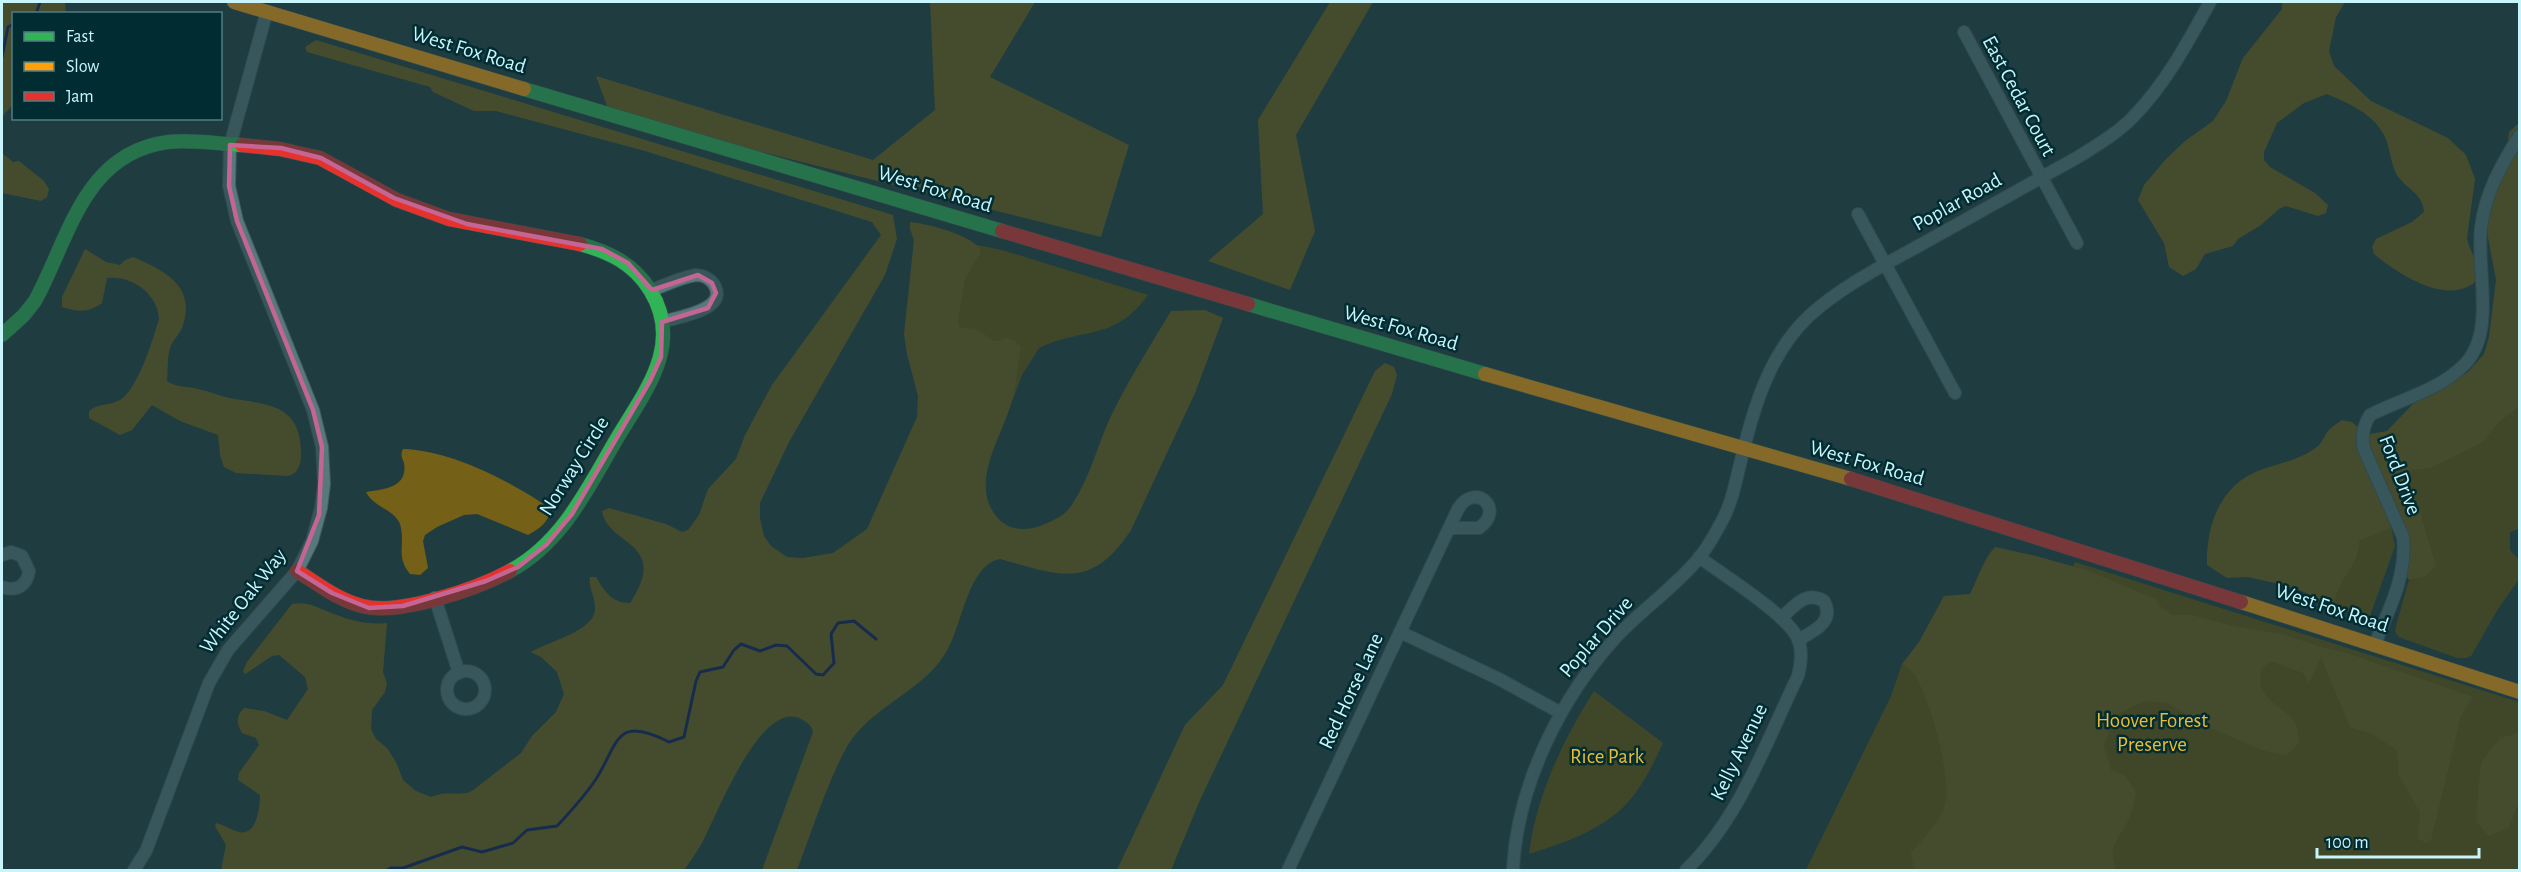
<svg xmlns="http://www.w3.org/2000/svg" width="2521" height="872" font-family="'Alegreya Sans',sans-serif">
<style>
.green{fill:#68550a}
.forest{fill:#746017}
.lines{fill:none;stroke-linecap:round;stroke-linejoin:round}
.stream{stroke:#0f1a5b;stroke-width:3}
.street-casing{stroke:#415b5e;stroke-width:14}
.fast-casing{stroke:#415b5e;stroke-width:15}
.slow-casing{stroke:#415b5e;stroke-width:15}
.jam-casing{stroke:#415b5e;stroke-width:15}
.street{stroke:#57797e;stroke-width:12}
.fast{stroke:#30b455;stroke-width:14}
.slow{stroke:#ff9f0a;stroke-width:14}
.jam{stroke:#e5322d;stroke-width:14}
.marked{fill:none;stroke:#c46593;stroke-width:4.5;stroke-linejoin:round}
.labels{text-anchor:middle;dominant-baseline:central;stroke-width:5;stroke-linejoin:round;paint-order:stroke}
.street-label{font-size:21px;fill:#c8f5fc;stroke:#002c32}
.park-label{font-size:21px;fill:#ecbc2c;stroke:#002c32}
</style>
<rect width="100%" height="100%" fill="#1f3d41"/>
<g class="green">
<path d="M977 245 1002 250 1148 295C1114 342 1082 327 1039 348L1022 375 1010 407 1021 348 992 341 978 330 960 327 958 322 965 280 980 254Z"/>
<path d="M2519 407V529L2510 532V550L2519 560V579L2498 609 2471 656 2466 658H2457L2399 637 2395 632 2396 626 2409 580 2424 577 2419 509 2402 478 2407 471 2431 468 2482 443 2498 423Z"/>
<path d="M2391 525 2395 546 2370 616 2363 618 2332 606 2342 582 2356 560 2360 539Z"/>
<path d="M2075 562 2519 702V870H1806L1891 696 1902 664 1905 666 1913 650 2022 685Z"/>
<path d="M1594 691 1663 743C1653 764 1643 786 1627 803 1603 830 1563 843 1529 854 1536 796 1563 740 1594 691Z"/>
</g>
<g class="forest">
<path d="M2 2H65L66 13 14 14 13 104 2 117Z"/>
<path d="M930 2H1035L990 77 1129 145 1101 237 610 114 596 76 873 160 935 110Z"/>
<path d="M1330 2H1373L1296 135 1315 231 1290 290 1208 261 1263 214 1258 120Z"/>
<path d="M2282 2H2345L2336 17 2329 51 2334 66 2371 101 2448 138 2466 155 2475 179 2467 238C2469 252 2481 262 2477 278 2475 283 2472 285 2467 287 2438 300 2397 273 2374 254L2372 247 2376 239 2412 222 2424 212C2423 193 2406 189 2397 175 2391 165 2390 150 2386 139 2375 114 2350 104 2327 94L2304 103 2277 123 2264 152V160L2270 167 2315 193 2328 205 2326 213 2318 216 2286 206 2279 209 2261 225 2238 239 2233 246 2205 254 2196 269 2183 276 2169 267 2164 243 2138 200 2144 185 2166 159 2185 141 2213 121 2226 101 2243 58 2282 9Z"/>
<path d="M316 40 893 215 897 239 885 275 789 442 760 503V519L764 536 771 546 787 557 803 558 833 553 867 529 917 417 918 396 907 354 904 334 914 240 910 229V222C929 224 967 234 980 248V254L965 280 958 322 960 327C966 328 975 328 980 331 993 339 990 345 1006 338L1015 341 1021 348C1017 368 1016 388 1010 407 1001 436 977 473 989 504 1000 530 1022 534 1045 524 1055 520 1065 515 1071 506 1089 480 1097 447 1110 418 1128 381 1150 346 1171 311L1205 310 1223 318 1195 393 1131 530C1091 591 1060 575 1000 559 967 565 962 629 945 654 920 694 866 708 844 752 825 789 812 831 797 870H762L813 732C812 726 807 722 801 719 761 698 716 817 702 843 696 853 690 862 684 870H221L226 845 215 826 216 823C224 825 231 830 239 832 257 836 260 807 260 795L238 780 239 773 259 745 256 738 242 733C236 723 236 716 244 708L264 711 287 720 308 689 305 677 279 655 272 656 245 674 243 671 247 662 292 604C308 601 320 609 334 614 352 621 368 625 387 623L383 672 387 683 385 692 372 710 371 729 376 739 387 748 396 762 403 780 416 791 431 797C448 790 459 797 472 791L521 753 532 736 556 712 564 694 557 672 541 657 531 652C547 642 595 631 595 609 596 598 588 588 590 577H596C605 592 612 603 630 603 671 541 607 546 602 511L609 508 666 524 682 532 688 530 699 515 708 489 736 459 745 435 772 385 881 235 872 222 645 151 496 111H474L433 92 430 87 307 52 305 47Z"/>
<path d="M2519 123V407L2498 423 2482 443 2431 468 2407 471 2402 478 2419 509 2436 566 2424 577 2409 580 2406 575 2408 549 2391 525 2389 529 2360 540 2356 560 2342 582 2332 606 2298 589 2279 584 2248 577 2227 578 2207 565C2206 524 2221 483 2263 469 2281 463 2302 459 2318 446 2322 443 2324 436 2328 431 2332 427 2337 423 2342 420L2352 422 2362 431 2370 434 2387 431 2414 403 2436 392 2468 372 2484 354 2489 337 2496 280 2487 232 2492 192 2505 163 2509 132Z"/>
<path d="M2 153 13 162 19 161 44 181 49 189 47 197 41 201 2 193Z"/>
<path d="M85 249 106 262 120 265 125 260 133 257C166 271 197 287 182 328 179 335 172 341 170 348 167 358 168 371 167 381 176 388 188 386 198 389 209 391 219 396 229 398 269 405 302 404 301 456 301 465 297 475 287 476L236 473 224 467 220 455 218 435 180 421 152 405 132 430 120 435 89 418V411C99 403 109 406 120 400 138 389 153 339 159 319 158 294 132 275 107 278L102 303C88 313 78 312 62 307V297Z"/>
<path d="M1385 363 1394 367 1397 375 1392 394 1200 800 1171 870H1117L1185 725 1223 685 1375 371Z"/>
<path d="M403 449C451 450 512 482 551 509 548 523 540 528 528 535L477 514 464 515 437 527 425 535 423 541 428 568 420 575 410 574C395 556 406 543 400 524 394 509 373 507 366 492 384 489 408 488 404 463 402 457 400 456 403 449Z"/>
<path d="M1995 547 2036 556 2089 571 2155 599 2160 606 2172 615H2191L2237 627 2285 635 2324 648 2344 652 2473 697 2461 715 2431 840 2426 843 2418 838 2420 812 2399 776 2397 750 2372 734 2350 727 2321 657 2309 683 2303 673 2271 661 2261 669C2261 674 2259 682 2261 687 2272 712 2300 709 2299 743L2287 755 2265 751 2201 724 2168 703 2144 701 2114 716 2104 746 2111 770 2125 776 2136 792C2134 800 2133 809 2130 816 2122 837 2105 845 2117 870H1914L1911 853C1922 840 1938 824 1944 808 1954 781 1930 701 1916 677 1913 671 1907 668 1902 664L1919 642 1944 596 1970 594C1978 578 1983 560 1995 547Z"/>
<path d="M2519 733V801L2509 827 2489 836 2476 821 2481 763 2500 738Z"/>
</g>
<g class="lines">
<g class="stream">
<path d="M36 14 40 2"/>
<path d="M2 57 8 27 14 24"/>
<path d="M387 870 391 868H403L462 847 482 852 513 843 527 830 557 826C571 811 585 796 596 779 619 743 615 714 669 742L684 737 696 681 700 672 723 667 734 650 741 644 760 651 776 645 787 646 816 674 823 675 834 663 831 634 838 623 854 621 876 639"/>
</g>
<defs>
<g id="street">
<path d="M1964 32 2077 243"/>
<path d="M1858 214 1955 393"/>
<path d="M651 290C664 286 681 277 696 275 702 275 709 278 713 283 732 310 677 317 662 322"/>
<path d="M2 555 11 552 22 556 29 571C27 586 16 592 2 587"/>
<path d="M435 598 459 673"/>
<path d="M1781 618C1795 606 1805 590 1824 601 1835 622 1814 631 1798 640"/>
<path d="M1400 632 1499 679 1561 713"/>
<path d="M2375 644C2389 609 2407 576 2403 537L2364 449C2361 436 2363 426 2370 415 2401 399 2437 391 2463 366 2497 334 2476 270 2481 228 2485 193 2501 165 2520 135"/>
<circle cx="466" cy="690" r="19"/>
<path d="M134 870 146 851 209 683 228 650 297 571 312 541 321 508 324 484 322 447 313 410 237 221 229 186 230 145 267 11"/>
<path d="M1288 870 1458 509C1475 481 1506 509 1479 528H1450"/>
<path d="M1513 870C1517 785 1561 696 1619 634 1644 608 1676 586 1699 558 1708 547 1715 534 1722 521 1733 501 1737 475 1743 452 1755 403 1771 352 1809 316 1842 286 1884 265 1922 244 1974 215 2026 186 2078 157 2097 145 2118 133 2134 116 2166 83 2188 42 2210 2"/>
<path d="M1686 870C1740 818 1766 742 1798 676 1801 664 1803 651 1798 639 1788 615 1723 575 1699 557"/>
</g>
<g id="fast">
<path d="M524 89 1002 231"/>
<path d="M1248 304 1485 374"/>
<path d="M2 335 24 315 35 301C69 239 83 153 168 142 192 139 218 144 242 145"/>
<path d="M510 571C560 544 585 494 612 447 640 397 686 348 650 290 633 263 609 252 580 244"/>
</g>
<g id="slow">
<path d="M234 2 524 89"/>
<path d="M1485 374 1851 479"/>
<path d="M2241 602 2520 692"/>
</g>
<g id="jam">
<path d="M242 145 280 149 320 158 397 200 449 219 580 244"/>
<path d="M1002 231 1248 304"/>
<path d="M1851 479 2241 602"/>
<path d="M297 571C318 584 338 600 362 606 398 616 477 589 510 571"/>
</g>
</defs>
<use href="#street" class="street-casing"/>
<use href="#fast" class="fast-casing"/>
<use href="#slow" class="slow-casing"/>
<use href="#jam" class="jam-casing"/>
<use href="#street" class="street"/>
<use href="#fast" class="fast"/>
<use href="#slow" class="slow"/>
<use href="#jam" class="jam"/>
</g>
<path d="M0 0H2521V872H0ZM230 145 281 148 321 158 394 198 467 224 602 249 628 263 652 290 698 275 712 283 716 293 708 308 662 322 661 357 650 381 572 514 546 545 518 567 486 581 403 606 369 608 332 593 297 571 319 515 322 447 313 410 237 221 229 186Z" fill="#1f3d41" fill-opacity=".55" fill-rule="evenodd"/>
<path class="marked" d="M230 145 281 148 321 158 394 198 467 224 602 249 628 263 652 290 698 275 712 283 716 293 708 308 662 322 661 357 650 381 572 514 546 545 518 567 486 581 403 606 369 608 332 593 297 571 319 515 322 447 313 410 237 221 229 186Z"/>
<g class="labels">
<g class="street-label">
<text transform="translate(469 50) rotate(17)">West Fox Road</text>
<text transform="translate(2019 96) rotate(62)">East Cedar Court</text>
<text transform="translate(935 189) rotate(17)">West Fox Road</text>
<text transform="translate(1957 202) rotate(-29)">Poplar Road</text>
<text transform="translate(1401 328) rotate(16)">West Fox Road</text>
<text transform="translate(1867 463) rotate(16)">West Fox Road</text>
<text transform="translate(574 466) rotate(-58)">Norway Circle</text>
<text transform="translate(2400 475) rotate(69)">Ford Drive</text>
<text transform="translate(243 601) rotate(-52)">White Oak Way</text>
<text transform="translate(2332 608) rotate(18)">West Fox Road</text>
<text transform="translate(1596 637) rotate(-49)">Poplar Drive</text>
<text transform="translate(1351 691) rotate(-65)">Red Horse Lane</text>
<text transform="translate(1739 752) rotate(-64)">Kelly Avenue</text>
</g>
<g class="park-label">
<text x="2152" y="720">Hoover Forest<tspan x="2152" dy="24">Preserve</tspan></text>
<text x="1607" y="756">Rice Park</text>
</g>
</g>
<rect width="2521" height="872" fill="none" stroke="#c8f5fc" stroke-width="6"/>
<rect x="12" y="12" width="210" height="108" fill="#002c32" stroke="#507c83" stroke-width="1.5"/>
<rect x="24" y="32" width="30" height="9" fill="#30b455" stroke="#507c83" stroke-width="1.5"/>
<text x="66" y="42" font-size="18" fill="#c8f5fc">Fast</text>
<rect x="24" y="62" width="30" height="9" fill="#ff9f0a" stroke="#507c83" stroke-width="1.5"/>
<text x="66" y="72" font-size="18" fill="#c8f5fc">Slow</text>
<rect x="24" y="92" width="30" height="9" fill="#e5322d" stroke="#507c83" stroke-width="1.5"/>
<text x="66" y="102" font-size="18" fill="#c8f5fc">Jam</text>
<path d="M2317 848v9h162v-9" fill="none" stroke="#c8f5fc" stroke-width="3"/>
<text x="2326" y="848" font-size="18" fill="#c8f5fc" stroke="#002c32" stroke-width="4.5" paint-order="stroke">100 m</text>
</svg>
